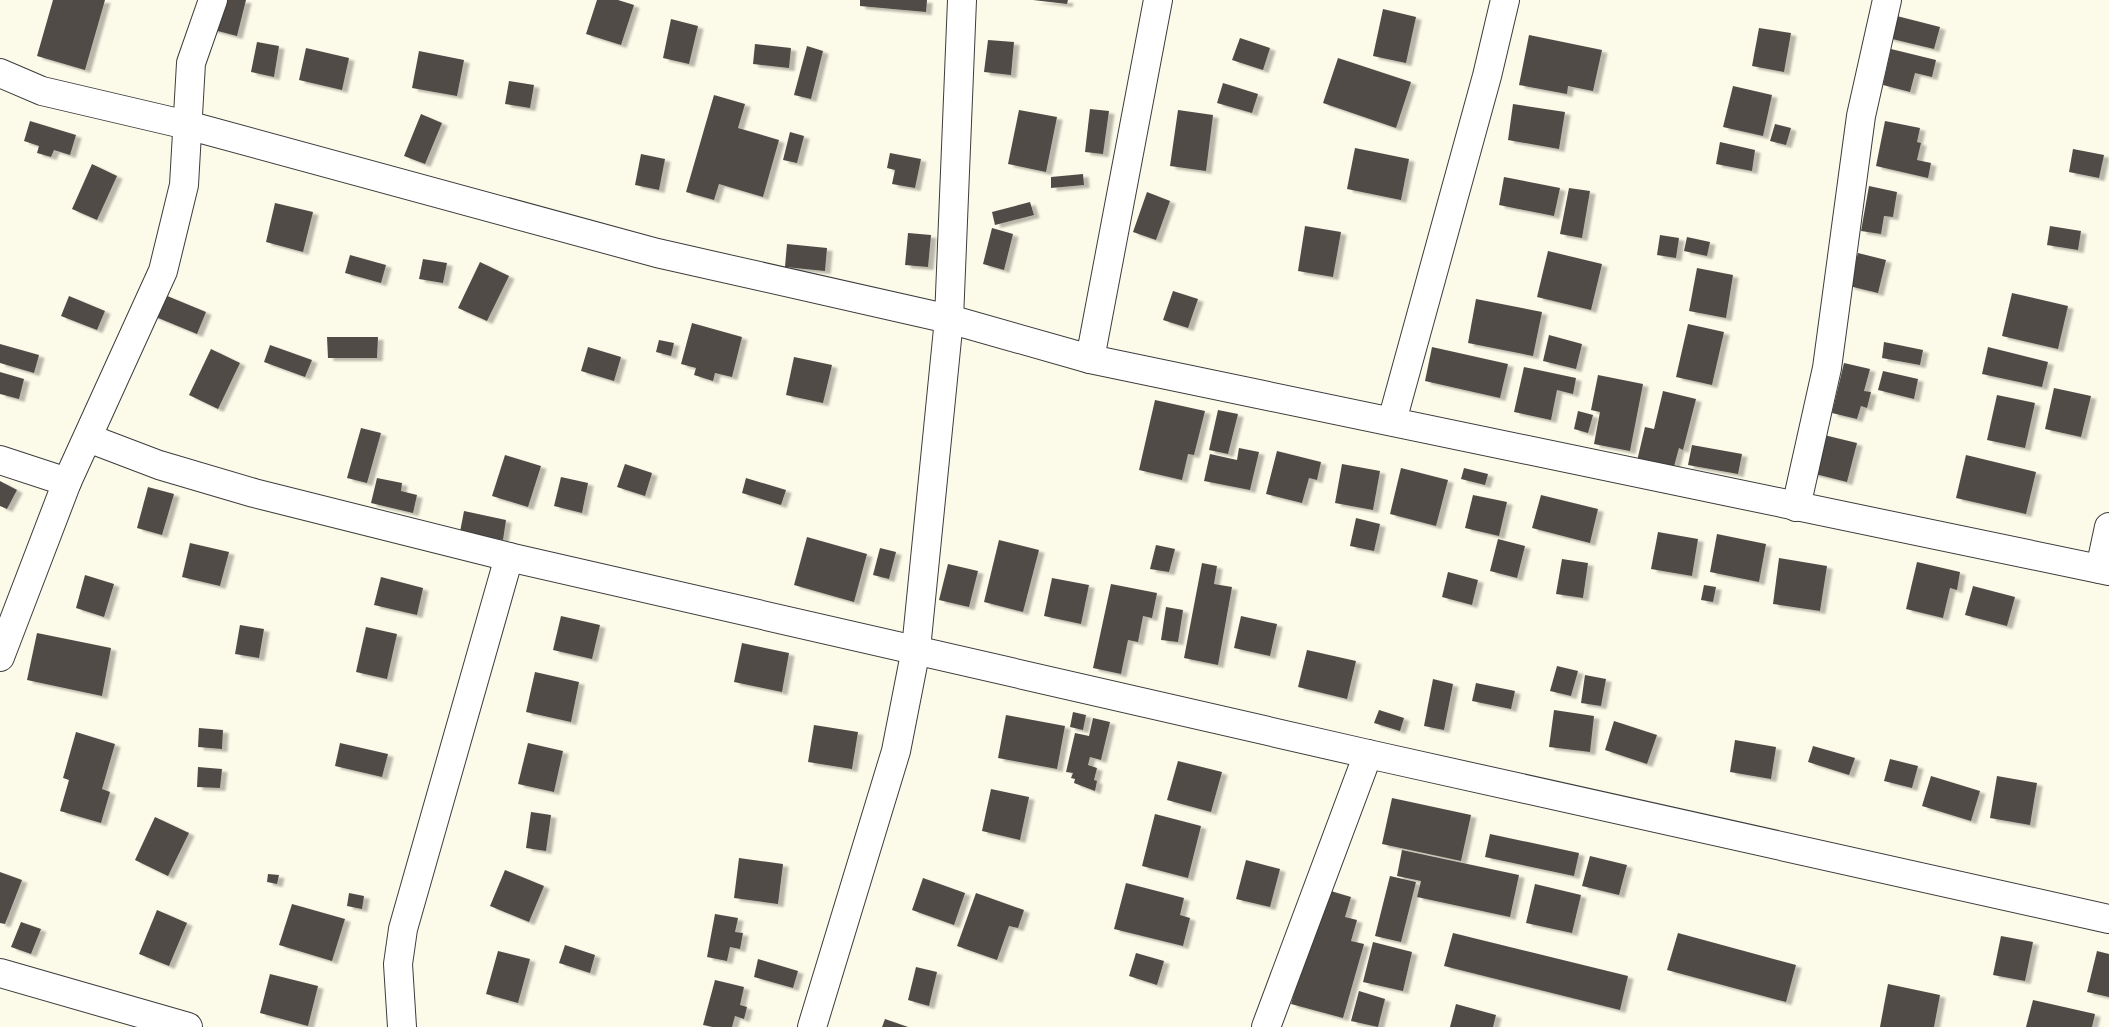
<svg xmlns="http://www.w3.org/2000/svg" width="2109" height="1027" font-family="'Zilla Slab',serif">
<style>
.building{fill:#514c47;filter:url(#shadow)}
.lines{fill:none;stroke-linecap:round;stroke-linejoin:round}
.minor-casing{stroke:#3c3c3c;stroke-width:30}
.minor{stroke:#fff;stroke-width:28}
</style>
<defs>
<filter id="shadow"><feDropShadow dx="5.5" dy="3" stdDeviation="1" flood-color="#0004"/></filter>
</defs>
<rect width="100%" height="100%" fill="#fcfae8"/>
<g class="building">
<path d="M53 0H105L85 70 37 56Z"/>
<path d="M218 0H246L237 36 210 29Z"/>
<path d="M597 0H618L634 5 621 45 586 34Z"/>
<path d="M860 0H927L926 12 860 6Z"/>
<path d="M1033 0H1068L1067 4Z"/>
<path d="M1383 9 1416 17 1406 63 1373 56Z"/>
<path d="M1893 15 1940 27 1934 49 1888 38Z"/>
<path d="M671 19 698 26 689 64 663 58Z"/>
<path d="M1759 28 1791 33 1784 72 1752 66Z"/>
<path d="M1529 35 1602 50 1593 91 1568 86 1567 94 1519 85Z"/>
<path d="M1240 38 1270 48 1263 70 1232 60Z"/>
<path d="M988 40 1014 42 1011 75 984 72Z"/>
<path d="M257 42 279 46 274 77 251 72Z"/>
<path d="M755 44 791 48 789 68 753 64Z"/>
<path d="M807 46 823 51 811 99 794 95Z"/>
<path d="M306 48 349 58 342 90 299 80Z"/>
<path d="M1891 49 1936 60 1932 77 1915 73 1910 92 1883 85Z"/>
<path d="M419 51 464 60 457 96 412 88Z"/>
<path d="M1338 58 1411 82 1396 128 1323 103Z"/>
<path d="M509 81 534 85 530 108 505 104Z"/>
<path d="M1223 83 1258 94 1252 113 1217 103Z"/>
<path d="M1733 86 1772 95 1763 136 1723 127Z"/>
<path d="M714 95 745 104 738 128 779 140 763 197 719 184 714 200 686 192Z"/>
<path d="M1513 104 1565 112 1559 149 1508 140Z"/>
<path d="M1090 109 1109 111 1103 154 1085 152Z"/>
<path d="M1019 110 1057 117 1046 172 1008 164Z"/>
<path d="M1178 110 1213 115 1206 171 1170 166Z"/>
<path d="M421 114 442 123 425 164 404 156Z"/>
<path d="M30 121 76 135 70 155 54 150 51 157 37 153 39 146 24 141Z"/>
<path d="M1885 121 1920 128 1917 142 1921 143 1917 160 1931 163 1928 178 1876 166Z"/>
<path d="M1775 124 1791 128 1786 145 1770 141Z"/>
<path d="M790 132 804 136 797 163 783 160Z"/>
<path d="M1720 142 1755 150 1752 171 1716 164Z"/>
<path d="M1355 148 1409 159 1401 200 1347 189Z"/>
<path d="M2073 149 2104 155 2099 178 2069 172Z"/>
<path d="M890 153 921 159 915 188 892 184 895 170 887 168Z"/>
<path d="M641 154 665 159 659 190 635 185Z"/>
<path d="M92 164 117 176 97 220 72 209Z"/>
<path d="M1083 174 1084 185 1051 188V177Z"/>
<path d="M1504 177 1560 188 1554 216 1499 205Z"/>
<path d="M1869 186 1897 192 1893 217 1884 216 1881 234 1861 231Z"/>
<path d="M1569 188 1590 191 1582 238 1560 234Z"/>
<path d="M1147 192 1170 201 1156 240 1133 232Z"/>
<path d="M1030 202 1034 215 995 225 992 212Z"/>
<path d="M275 203 313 212 303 252 266 242Z"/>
<path d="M1305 226 1341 232 1333 277 1298 271Z"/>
<path d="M2050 226 2081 231 2078 250 2047 245Z"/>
<path d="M992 228 1013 234 1004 270 983 264Z"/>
<path d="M908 233 931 235 928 267 905 265Z"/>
<path d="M1660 235 1679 238 1676 258 1657 255Z"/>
<path d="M1687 237 1710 242 1707 256 1684 251Z"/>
<path d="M787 244 827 248 825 271 785 267Z"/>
<path d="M1548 251 1602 264 1591 310 1537 297Z"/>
<path d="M1858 253 1886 260 1878 293 1849 286Z"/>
<path d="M350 255 386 265 381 283 345 273Z"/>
<path d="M423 259 447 263 443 283 419 279Z"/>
<path d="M480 262 509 276 487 321 458 308Z"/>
<path d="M1697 268 1733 275 1726 318 1689 311Z"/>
<path d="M1173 291 1198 299 1188 328 1163 320Z"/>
<path d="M160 293 206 312 197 334 151 315Z"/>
<path d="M2012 293 2068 306 2058 349 2002 336Z"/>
<path d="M69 296 105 311 97 330 61 316Z"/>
<path d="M1476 299 1542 312 1533 356 1468 343Z"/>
<path d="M692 323 742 337 732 377 715 373 713 381 694 375 696 368 681 364Z"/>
<path d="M1688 324 1724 332 1712 385 1676 377Z"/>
<path d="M1549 335 1582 344 1576 369 1543 361Z"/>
<path d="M327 337H378L377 358H328Z"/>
<path d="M659 340 674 343 671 356 656 352Z"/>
<path d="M1884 342 1923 350 1920 365 1882 358Z"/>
<path d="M0 344 39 355 34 373 0 363Z"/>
<path d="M270 345 312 360 305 377 264 362Z"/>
<path d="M588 347 621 357 614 381 581 371Z"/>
<path d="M1432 347 1508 364 1500 398 1425 381Z"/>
<path d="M1988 347 2048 362 2042 387 1982 374Z"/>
<path d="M211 349 240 363 218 409 189 395Z"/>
<path d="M794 357 832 365 823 403 786 395Z"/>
<path d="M1844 363 1870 369 1864 391 1871 392 1867 408 1861 406 1857 419 1832 413Z"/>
<path d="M1524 367 1576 378 1573 394 1557 390 1551 420 1514 412Z"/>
<path d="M1883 371 1918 379 1914 399 1878 390Z"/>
<path d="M0 372 24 379 19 399 0 394Z"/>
<path d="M1598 375 1643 384 1630 451 1594 444 1600 412 1591 410Z"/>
<path d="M2054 388 2091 396 2081 437 2045 429Z"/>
<path d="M1663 391 1696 399 1683 450 1679 448 1673 470 1637 461 1645 427 1654 429Z"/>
<path d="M1997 395 2035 403 2025 448 1987 440Z"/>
<path d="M1155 400 1205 411 1194 455 1188 454 1182 480 1139 470Z"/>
<path d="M1218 410 1238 414 1228 454 1209 450Z"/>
<path d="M1578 411 1593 415 1588 433 1574 429Z"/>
<path d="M361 428 381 433 367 483 347 478Z"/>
<path d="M1820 434 1857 443 1847 482 1811 473Z"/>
<path d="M1692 445 1742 454 1738 474 1688 465Z"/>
<path d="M1239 448 1259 452 1250 490 1204 481 1210 454 1237 460Z"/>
<path d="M1277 451 1321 462 1317 480 1309 478 1302 503 1266 494Z"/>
<path d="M505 455 541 466 528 507 492 496Z"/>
<path d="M1966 455 2036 472 2026 514 1956 498Z"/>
<path d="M625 464 652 473 645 496 617 487Z"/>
<path d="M1342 464 1380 471 1373 510 1335 503Z"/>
<path d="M1401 468 1448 480 1436 526 1390 514Z"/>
<path d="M1464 468 1488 474 1485 485 1461 479Z"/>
<path d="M561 477 588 483 582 513 554 506Z"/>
<path d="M377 478 402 483 401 491 417 495 413 513 371 503Z"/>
<path d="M746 478 786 490 781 505 742 493Z"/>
<path d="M0 481 17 490 7 509 0 506Z"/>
<path d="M148 487 174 494 162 535 137 528Z"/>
<path d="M1473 495 1507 502 1499 536 1465 528Z"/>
<path d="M1541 495 1598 509 1590 543 1532 528Z"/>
<path d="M464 511 506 520 503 540 460 532Z"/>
<path d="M1356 518 1380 524 1374 551 1350 546Z"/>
<path d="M1658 532 1698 539 1692 576 1651 569Z"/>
<path d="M1717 534 1766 544 1759 582 1710 572Z"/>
<path d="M807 537 867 554 854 602 794 585Z"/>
<path d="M1498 539 1525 546 1517 578 1490 571Z"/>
<path d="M999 540 1039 550 1023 612 984 602Z"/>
<path d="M190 543 229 552 220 586 182 577Z"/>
<path d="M1156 545 1175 549 1169 572 1150 569Z"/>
<path d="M880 548 896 552 889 579 873 575Z"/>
<path d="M1779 558 1827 566 1820 611 1773 604Z"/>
<path d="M1562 559 1588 563 1583 598 1556 594Z"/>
<path d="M1917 562 1960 572 1957 590 1950 588 1943 618 1906 609Z"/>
<path d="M1202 563 1217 566 1214 584 1232 587 1218 665 1184 658Z"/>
<path d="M948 564 978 571 969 607 939 600Z"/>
<path d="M1448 572 1478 580 1472 605 1442 597Z"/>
<path d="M85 575 114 584 104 617 76 608Z"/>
<path d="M381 577 423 588 417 615 374 605Z"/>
<path d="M1052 578 1089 585 1081 624 1044 616Z"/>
<path d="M1111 584 1157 593 1152 618 1143 616 1138 642 1128 640 1121 674 1093 668Z"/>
<path d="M1704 585 1716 587 1713 602 1701 600Z"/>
<path d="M1973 586 2015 597 2007 626 1965 615Z"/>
<path d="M1166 607 1183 610 1178 642 1161 640Z"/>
<path d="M561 616 600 625 592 659 553 650Z"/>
<path d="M1241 616 1277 624 1270 656 1234 648Z"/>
<path d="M240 625 264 629 259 658 235 654Z"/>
<path d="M366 627 397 634 387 679 356 672Z"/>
<path d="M37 633 111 648 102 696 27 680Z"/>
<path d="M742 643 789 653 782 692 734 682Z"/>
<path d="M1307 650 1356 661 1347 699 1298 687Z"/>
<path d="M1557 666 1578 671 1571 696 1550 691Z"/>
<path d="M535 672 579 682 571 722 526 712Z"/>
<path d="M1585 675 1606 679 1601 706 1581 703Z"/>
<path d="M1433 679 1453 684 1444 730 1424 726Z"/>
<path d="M1476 683 1515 691 1511 709 1472 701Z"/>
<path d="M1379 710 1404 718 1400 731 1374 723Z"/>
<path d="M1554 710 1594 716 1590 752 1549 747Z"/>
<path d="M1073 712 1086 715 1083 730 1070 727Z"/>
<path d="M1006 715 1065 726 1057 769 998 758Z"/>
<path d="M1093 718 1110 722 1101 760 1090 757 1088 765 1097 768 1094 780 1097 781 1095 791 1074 783 1075 779 1071 778 1073 773 1066 772 1075 733 1089 736Z"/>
<path d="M1614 721 1657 735 1647 764 1605 750Z"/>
<path d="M814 725 858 732 852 769 808 762Z"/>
<path d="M199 728 223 730 222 749 198 747Z"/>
<path d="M76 732 115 744 102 789 110 792 101 823 60 811 69 780 63 778Z"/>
<path d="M1735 740 1776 747 1771 779 1730 772Z"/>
<path d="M340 743 388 754 382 777 335 766Z"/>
<path d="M528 743 563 751 554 792 518 784Z"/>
<path d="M1813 746 1855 758 1849 775 1808 762Z"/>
<path d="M1890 759 1918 766 1912 788 1884 781Z"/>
<path d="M1178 761 1222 772 1211 812 1167 800Z"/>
<path d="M198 767 222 769 220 788 197 787Z"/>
<path d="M1931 776 1980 791 1971 821 1922 806Z"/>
<path d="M1997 776 2037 783 2030 825 1990 818Z"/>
<path d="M991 789 1029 797 1020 840 982 831Z"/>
<path d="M1392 798 1471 815 1461 861 1382 844Z"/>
<path d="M531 812 551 815 546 851 526 848Z"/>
<path d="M1155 814 1201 826 1188 878 1142 866Z"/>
<path d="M155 817 189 833 168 876 135 860Z"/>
<path d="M1490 834 1579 853 1574 876 1485 857Z"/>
<path d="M1402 850 1519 875 1510 917 1417 897 1421 881 1397 876Z"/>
<path d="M1590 856 1627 865 1619 895 1582 886Z"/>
<path d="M739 858 783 864 778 904 734 898Z"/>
<path d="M1246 860 1280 869 1270 907 1236 899Z"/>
<path d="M505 870 544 886 529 922 490 906Z"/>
<path d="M0 872 22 880 5 924 0 923Z"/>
<path d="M268 874 279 875 277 884 267 882Z"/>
<path d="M1390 876 1416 882 1401 942 1375 936Z"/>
<path d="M923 878 965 893 954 925 912 910Z"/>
<path d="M1126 883 1184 898 1180 915 1190 918 1183 946 1114 929Z"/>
<path d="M1535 884 1581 895 1572 933 1526 923Z"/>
<path d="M1324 889 1351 897 1345 917 1357 920 1351 941 1364 944 1343 1018 1291 1004Z"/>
<path d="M349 893 364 896 362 909 347 906Z"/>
<path d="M976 893 1024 910 1018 928 1009 926 997 960 957 946Z"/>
<path d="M292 904 345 919 332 961 279 945Z"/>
<path d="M157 910 187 923 169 966 139 954Z"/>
<path d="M715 914 738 918 735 932 743 933 740 949 730 947 727 961 707 957Z"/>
<path d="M21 922 41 929 31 954 11 947Z"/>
<path d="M1453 933 1628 976 1620 1010 1444 966Z"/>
<path d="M1678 933 1796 965 1786 1002 1667 970Z"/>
<path d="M2001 936 2033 942 2025 981 1993 975Z"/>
<path d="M1373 942 1412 952 1403 991 1363 982Z"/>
<path d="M565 945 595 955 590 973 559 963Z"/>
<path d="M498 951 530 959 518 1003 486 994Z"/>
<path d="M2097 951 2109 954V997L2087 992Z"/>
<path d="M1136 953 1164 961 1157 985 1129 976Z"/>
<path d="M758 959 798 971 793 988 754 977Z"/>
<path d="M916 967 937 972 929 1006 908 1000Z"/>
<path d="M270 974 318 986 308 1026 260 1013Z"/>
<path d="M715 980 744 987 740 1005 747 1007 744 1019 735 1016 732 1027H713L703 1025Z"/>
<path d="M1888 984 1940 995 1934 1027H1880Z"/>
<path d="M1359 991 1385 999 1378 1027 1351 1021Z"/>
<path d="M2033 1000 2095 1014 2092 1027H2026Z"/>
<path d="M1456 1004 1496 1015 1493 1027H1450Z"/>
<path d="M885 1019 908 1027H882Z"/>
</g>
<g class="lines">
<defs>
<g id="minor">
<path d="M0 73 42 91 187 125 657 253 949 319 1090 359 2109 571"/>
<path d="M1090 359 1158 0"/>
<path d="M1392 421 1487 76 1505 0"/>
<path d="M88 438 159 465 254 493 509 557 1368 754 2109 919"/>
<path d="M0 460 67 482"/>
<path d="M1796 507 1827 368 1861 116 1887 0"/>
<path d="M2100 569 2109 527"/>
<path d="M0 657 67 482 163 271 184 185 191 63 213 0"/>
<path d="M0 973 188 1027"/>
<path d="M402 1027 398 964 403 929 509 557"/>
<path d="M812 1027 896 751 916 649 949 319 962 0"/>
<path d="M1266 1027 1368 754"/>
</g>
</defs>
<use href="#minor" class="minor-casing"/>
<use href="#minor" class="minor"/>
</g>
</svg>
